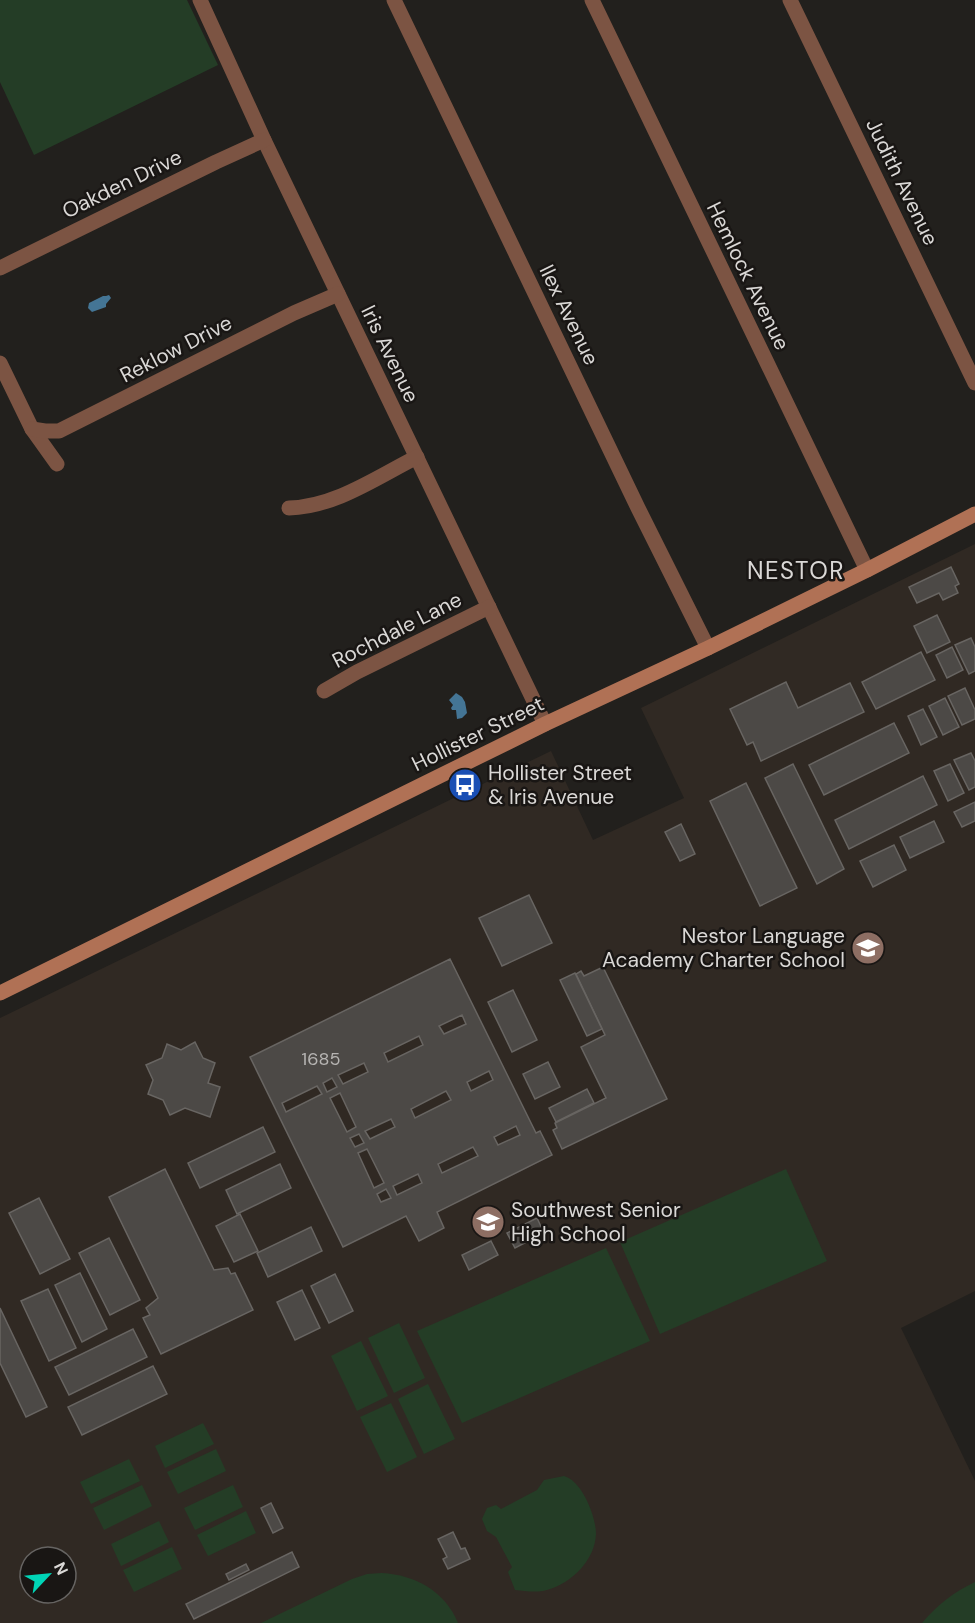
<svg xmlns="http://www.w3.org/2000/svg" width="975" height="1623" font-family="'DM Sans',sans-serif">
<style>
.built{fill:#302923;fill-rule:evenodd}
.green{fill:#243d26}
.water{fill:#447595}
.building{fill:#4c4946;stroke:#686562;stroke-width:1.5;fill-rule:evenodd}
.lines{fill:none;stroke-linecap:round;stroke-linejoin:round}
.street{stroke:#7c5443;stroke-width:15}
.secondary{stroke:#b07155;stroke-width:15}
.labels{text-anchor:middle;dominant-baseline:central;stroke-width:5;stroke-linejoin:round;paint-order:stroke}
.number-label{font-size:18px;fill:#b6b4b2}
.street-label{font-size:21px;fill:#dad8d6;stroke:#191614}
.poi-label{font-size:21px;fill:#dad8d6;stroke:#191614;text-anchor:start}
.quarter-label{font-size:24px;letter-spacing:1.5px;fill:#dad8d6;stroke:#191614}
</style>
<rect width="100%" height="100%" fill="#22201d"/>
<path class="built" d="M975 544V1291L901 1328 975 1481V1623H0V1018L551 751 593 840 684 798 641 708ZM30 1557H66V1593H30Z"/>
<g class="green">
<path d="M0 0H187L218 65 34 155 0 82Z"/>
<path d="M786 1169 827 1261 660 1334 620 1242Z"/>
<path d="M606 1248 650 1341 462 1423 417 1331Z"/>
<path d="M399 1323 425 1378 394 1393 368 1338Z"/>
<path d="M361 1341 388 1396 357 1411 331 1356Z"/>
<path d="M428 1384 455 1439 424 1454 398 1399Z"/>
<path d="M391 1403 417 1457 387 1472 360 1417Z"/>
<path d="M203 1423 214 1444 165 1468 155 1446Z"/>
<path d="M216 1449 226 1471 178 1494 167 1472Z"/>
<path d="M129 1459 140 1481 91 1504 80 1482Z"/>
<path d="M564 1476C576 1480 583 1492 588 1503 592 1512 596 1524 596 1534 595 1560 572 1583 547 1590 537 1593 525 1591 515 1590L508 1572 512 1567 496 1537 487 1531 482 1519 487 1508 496 1505 501 1509 537 1490 544 1480Z"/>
<path d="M142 1485 152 1506 104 1530 93 1508Z"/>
<path d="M233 1485 243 1507 195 1530 184 1508Z"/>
<path d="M246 1511 256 1533 208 1556 197 1535Z"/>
<path d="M159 1521 169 1542 121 1566 111 1544Z"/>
<path d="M172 1547 182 1569 134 1592 123 1570Z"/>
<path d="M382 1573C415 1575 445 1591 458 1623H261L352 1579 367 1574Z"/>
<path d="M975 1582V1623H922C937 1605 954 1592 975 1582Z"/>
</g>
<g class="water">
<path d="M109 295 111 298 106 304V307L92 312 88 308 89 303 103 296H106Z"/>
<path d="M456 693 462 697 465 702 467 713 462 718 457 719 456 710H452L451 708 453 705 449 700Z"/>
</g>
<g class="building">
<path d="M951 567 959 584 955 586 958 593 943 600 939 593 917 603 909 587Z"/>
<path d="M937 615 950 642 927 653 914 626Z"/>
<path d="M971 638 975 647V671L969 674 955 645Z"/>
<path d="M952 647 963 670 947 678 936 655Z"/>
<path d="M921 652 935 680 876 709 862 682Z"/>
<path d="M786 682 798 708 850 683 864 712 761 761 753 742 747 745 730 709Z"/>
<path d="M965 688 975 710V719L962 725 948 696Z"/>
<path d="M945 698 959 727 943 735 929 706Z"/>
<path d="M923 709 937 737 921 745 908 716Z"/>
<path d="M894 723 909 753 824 795 809 765Z"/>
<path d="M971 753 975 761V787L969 790 954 760Z"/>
<path d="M793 764 844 869 817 884 765 778Z"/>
<path d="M950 764 964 793 948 801 934 771Z"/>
<path d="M923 776 937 805 849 849 835 820Z"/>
<path d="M746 783 797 888 760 906 710 801Z"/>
<path d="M975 802V821L962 827 954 812Z"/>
<path d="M934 821 944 842 910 858 900 837Z"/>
<path d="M681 824 695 854 680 861 665 832Z"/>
<path d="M894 845 906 870 873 887 860 861Z"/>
<path d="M529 895 552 943 502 966 479 918Z"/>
<path d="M450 959 536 1133 540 1131 552 1155 437 1212 444 1228 419 1241 406 1216 343 1247 250 1057ZM462 1015 466 1024 444 1034 439 1026ZM419 1036 423 1045 388 1062 384 1053ZM364 1063 368 1072 343 1084 338 1075ZM489 1071 493 1080 471 1091 467 1082ZM332 1078 337 1087 327 1092 323 1083ZM317 1086 322 1094 286 1112 282 1103ZM446 1091 451 1100 415 1118 411 1109ZM340 1093 356 1127 347 1132 330 1098ZM391 1119 395 1127 370 1139 365 1131ZM516 1126 520 1135 498 1145 494 1137ZM359 1134 364 1143 355 1147 350 1138ZM473 1147 478 1156 442 1173 438 1164ZM367 1149 384 1183 374 1188 358 1153ZM418 1174 422 1183 397 1195 393 1186ZM386 1189 391 1198 381 1202 377 1194Z"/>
<path d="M603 967 667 1099 562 1149 553 1130 557 1128 555 1123 606 1098 581 1047 605 1035 576 974 581 971 584 976Z"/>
<path d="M575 973 602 1029 587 1036 560 980Z"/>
<path d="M513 990 537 1040 512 1052 488 1002Z"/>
<path d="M195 1042 203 1058 215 1063 208 1083 220 1087 210 1117 185 1108 170 1115 163 1100 148 1094 153 1080 146 1065 162 1058 167 1044 181 1050Z"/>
<path d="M548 1062 560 1087 535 1099 523 1074Z"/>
<path d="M587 1089 594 1103 556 1122 549 1108Z"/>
<path d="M263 1127 275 1152 200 1188 188 1163Z"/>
<path d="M280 1164 291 1188 237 1214 226 1190Z"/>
<path d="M165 1169 214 1270 228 1268 231 1274 235 1273 253 1310 161 1354 143 1318 150 1315 146 1308 158 1298 109 1197Z"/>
<path d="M39 1198 70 1259 40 1274 9 1213Z"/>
<path d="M240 1214 258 1251 234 1262 216 1226Z"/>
<path d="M537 1218 544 1233 515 1248 507 1233Z"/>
<path d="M311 1227 322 1251 268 1277 257 1253Z"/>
<path d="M109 1238 140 1300 110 1315 79 1253Z"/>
<path d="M491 1241 498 1255 469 1270 462 1255Z"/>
<path d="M80 1273 107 1329 82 1342 55 1285Z"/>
<path d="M335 1274 353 1311 329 1323 311 1286Z"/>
<path d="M48 1289 76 1348 49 1361 21 1301Z"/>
<path d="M302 1290 320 1328 295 1340 277 1302Z"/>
<path d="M0 1308 47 1407 26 1417 0 1363Z"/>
<path d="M133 1329 147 1357 69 1395 55 1367Z"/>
<path d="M153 1366 167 1394 82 1435 68 1407Z"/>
<path d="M271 1503 283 1528 273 1533 261 1508Z"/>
<path d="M453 1532 461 1549 465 1548 470 1559 448 1569 443 1559 447 1557 438 1539Z"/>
<path d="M292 1552 299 1567 194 1619 186 1604Z"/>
<path d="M246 1564 249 1570 229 1580 226 1574Z"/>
</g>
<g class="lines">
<g class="street">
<path d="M200 0 264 140 545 724"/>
<path d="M394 0 638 508 708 648"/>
<path d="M592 0 867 570"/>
<path d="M790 0 975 383"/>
<path d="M0 268 216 162 264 140"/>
<path d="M0 363 32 429 57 464"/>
<path d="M32 429 45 431H59L294 313 338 294"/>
<path d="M289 508C335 507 377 477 417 457"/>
<path d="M324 691 357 672 489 607"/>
</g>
<path class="secondary" d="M0 993 545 724 708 648 867 570 975 514"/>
</g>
<defs>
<symbol id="bus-disc" viewBox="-11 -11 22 22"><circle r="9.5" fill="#1a4fb4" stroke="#191614"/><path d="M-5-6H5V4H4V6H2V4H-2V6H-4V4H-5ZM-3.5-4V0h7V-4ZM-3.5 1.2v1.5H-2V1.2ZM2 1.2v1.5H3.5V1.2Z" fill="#fff"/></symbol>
<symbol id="school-disc" viewBox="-11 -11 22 22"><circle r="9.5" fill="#8d6e63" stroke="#191614"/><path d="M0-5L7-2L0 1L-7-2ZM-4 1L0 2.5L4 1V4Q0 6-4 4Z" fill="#fff"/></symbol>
</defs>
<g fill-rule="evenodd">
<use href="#bus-disc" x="446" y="766" width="38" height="38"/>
<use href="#school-disc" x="849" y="929" width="38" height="38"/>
<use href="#school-disc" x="469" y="1203" width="38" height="38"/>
</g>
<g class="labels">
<g class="number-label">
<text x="321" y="1059">1685</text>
</g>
<g class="street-label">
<text transform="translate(902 182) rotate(64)">Judith Avenue</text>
<text transform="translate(122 184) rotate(-26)">Oakden Drive</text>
<text transform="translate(748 276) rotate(64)">Hemlock Avenue</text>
<text transform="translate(569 315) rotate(64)">Ilex Avenue</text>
<text transform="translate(176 349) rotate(-27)">Reklow Drive</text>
<text transform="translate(390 354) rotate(64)">Iris Avenue</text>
<text transform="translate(397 630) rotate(-27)">Rochdale Lane</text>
<text transform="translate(478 734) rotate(-26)">Hollister Street</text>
</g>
<g class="poi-label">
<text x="488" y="773">Hollister Street<tspan x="488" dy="24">&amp; Iris Avenue</tspan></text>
<text x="845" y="936" text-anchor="end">Nestor Language<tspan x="845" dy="24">Academy Charter School</tspan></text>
<text x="511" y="1210">Southwest Senior<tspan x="511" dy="24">High School</tspan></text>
</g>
<g class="quarter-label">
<text x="796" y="570">NESTOR</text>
</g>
</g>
<g transform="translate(48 1575) rotate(64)"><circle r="28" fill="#191614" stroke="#666462" stroke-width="1.5"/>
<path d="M0-4.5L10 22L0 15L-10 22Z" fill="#00d5b7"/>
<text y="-9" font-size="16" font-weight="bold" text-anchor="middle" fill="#dad8d6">N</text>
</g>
</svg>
